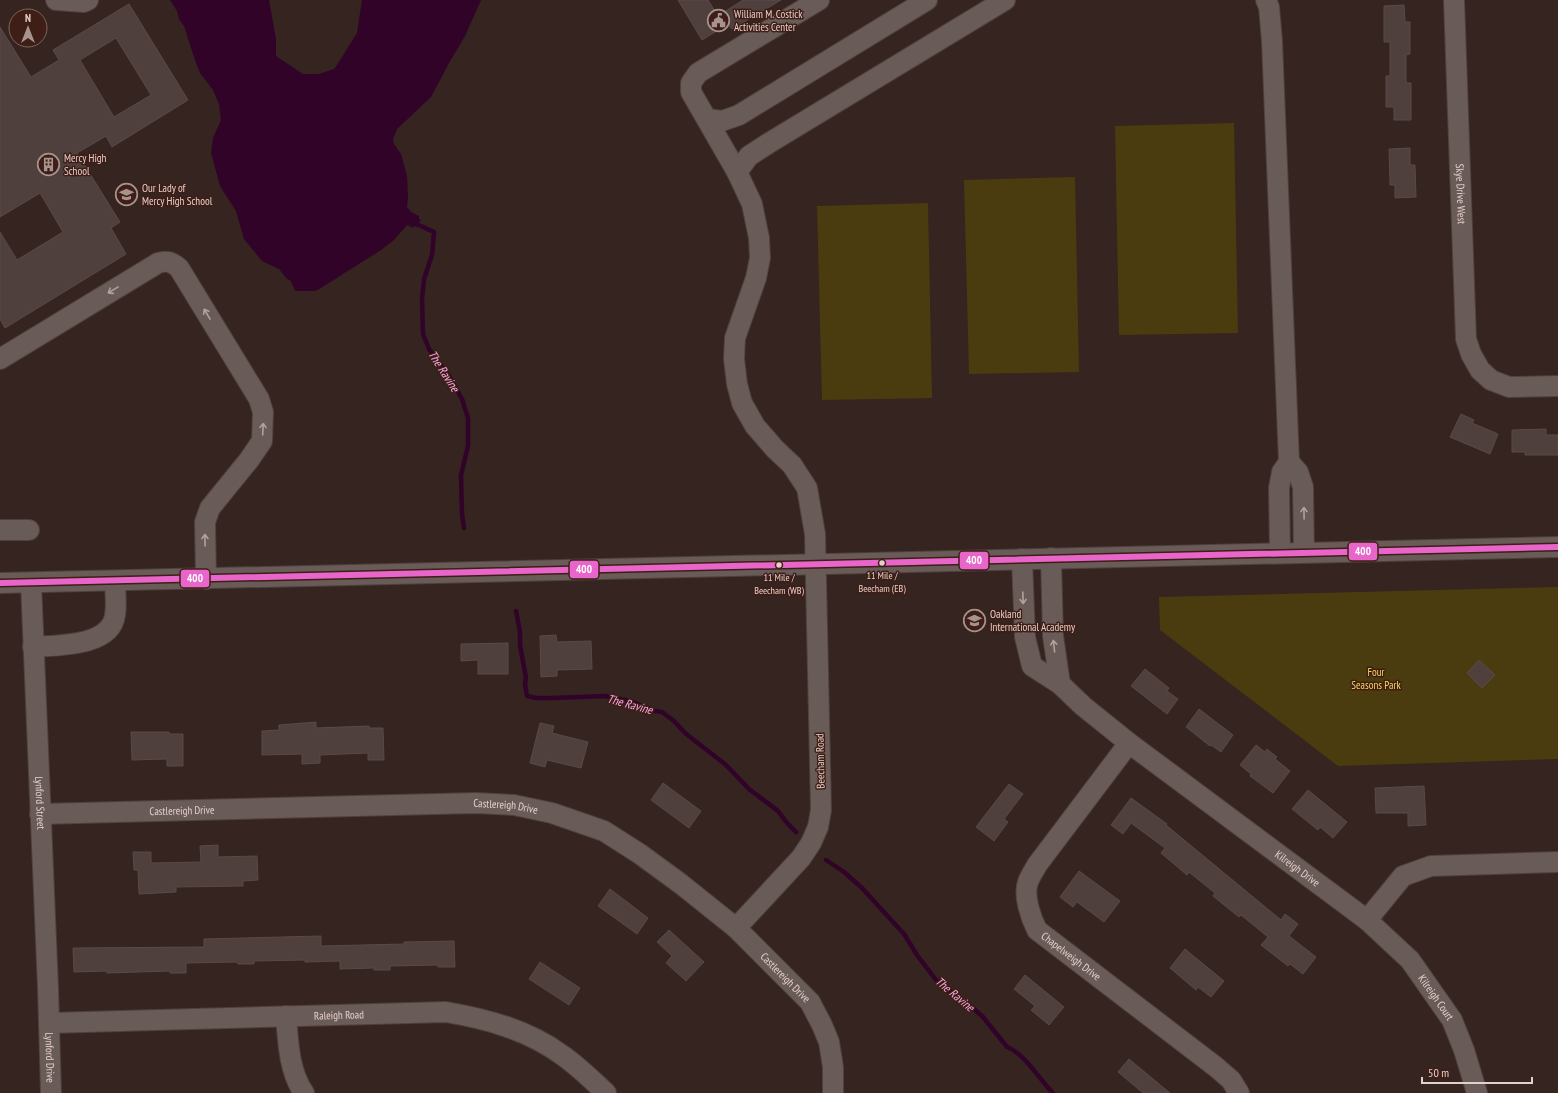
<svg xmlns="http://www.w3.org/2000/svg" width="1558" height="1093" font-family="'PT Sans Narrow',sans-serif">
<style>
.green{fill:#4a3c0f}
.water{fill:#310329}
.lines{fill:none;stroke-linecap:round;stroke-linejoin:round}
.stream{stroke:#310329;stroke-width:4.5}
.building{fill:#4f403e;stroke:#594a48;fill-rule:evenodd}
.minor-casing{stroke:#4f403d;stroke-width:22}
.minor{stroke:#695b57;stroke-width:20}
.bus-1-casing{stroke:#3e1e16;stroke-width:9}
.bus-1{stroke:#e866ca;stroke-width:6}
.oneway{stroke:#b3a19c}
.bus-dot{fill:#e5cfca;stroke:#3e1e16;stroke-width:1.5}
.labels{text-anchor:middle;dominant-baseline:central;stroke-width:3;stroke-linejoin:round;paint-order:stroke}
.bus-label{font-size:10px;fill:#e5cfca;stroke:#3e1e16}
.poi-label{font-size:11px;fill:#e5cfca;stroke:#3e1e16;text-anchor:start}
.street-label{font-size:11px;fill:#e5cfca;stroke:#3e1e16}
.park-label{font-size:11px;fill:#fbda58;stroke:#3e1e16}
.water-label{font-size:12px;font-style:italic;fill:#f8a9e7;stroke:#3e1e16}
.line-badge{stroke:#3e1e16;stroke-width:1.5}
.badge-label{font-size:11px;text-anchor:middle;font-weight:bold;fill:#fff}
</style>
<rect width="100%" height="100%" fill="#35241f"/>
<g class="green">
<path d="M1234 123 1238 333 1119 335 1115 126Z"/>
<path d="M1075 177 1079 372 969 374 964 180Z"/>
<path d="M928 203 932 398 822 400 817 206Z"/>
<path d="M1558 587V759L1338 766 1160 630 1159 597Z"/>
</g>
<path class="water" d="M170 0H269L276 39V56L303 74H319L334 69 337 65 357 33 362 0H481L465 36 449 63 431 97 397 129 393 139 394 144 401 154 407 176 408 197 407 207 411 212 419 216V219H421L417 227 414 226 413 228 407 225 394 240 381 250 321 288 315 291H295L291 281 287 279 279 269 262 261 244 239 236 211 220 186 211 153 213 138 221 120 219 104 213 90 200 73 195 60 184 26 179 19 177 11Z"/>
<g class="lines">
<g class="stream">
<path d="M414 223 434 232 432 255 424 279 422 300 423 334 429 349 449 376 462 399 468 418V446L461 475 462 514 464 528"/>
<path d="M516 611 520 632V645L526 678 525 684 527 696 537 698H552L605 696 630 701 655 711 662 712 674 721 685 733 726 765 749 789 778 811 787 823 796 832"/>
<path d="M826 860 844 872 862 888 904 934 917 955 936 980 974 1009 983 1017 1007 1047C1024 1053 1040 1080 1053 1093"/>
</g>
</g>
<g class="building">
<path d="M678 0H708L718 16 743 0H781L732 29 728 24 702 40Z"/>
<path d="M129 4 188 100 112 147 106 136 77 153 120 222 111 228 126 254 5 328 0 319V232L17 260 63 232 40 193 0 217V27L31 77 59 60 53 50ZM116 38 151 95 114 117 80 60Z"/>
<path d="M1404 5 1405 22H1410V54L1406 55V83H1411V120H1394V107H1386V76H1390V42H1384V6Z"/>
<path d="M1410 148V165H1415L1416 197 1395 198V185H1390L1389 149Z"/>
<path d="M1461 414 1474 420 1472 423 1498 434 1490 454 1450 437Z"/>
<path d="M1546 429V435H1558V455H1525V452H1512V430Z"/>
<path d="M556 635 557 642 591 641 592 669 557 670V676L541 677 540 636Z"/>
<path d="M508 643V674H478V660L461 661V644Z"/>
<path d="M1479 660 1495 675 1482 688 1467 673Z"/>
<path d="M1145 669 1169 688 1167 691 1178 699 1167 714 1131 686Z"/>
<path d="M1199 709 1233 735 1221 752 1211 745 1210 746 1186 727Z"/>
<path d="M316 722V728L369 726V728H383L384 760H368V753L320 755V763L302 764V754L262 755V731L279 730V725Z"/>
<path d="M540 723 554 726 552 733 588 742 581 768 547 760 545 767 530 763Z"/>
<path d="M131 732H169V734H183V766H167V759L132 760Z"/>
<path d="M1256 745 1265 752 1267 749 1277 757 1275 759 1290 771 1273 793 1250 776 1251 774 1240 765Z"/>
<path d="M663 783 701 811 689 828 651 800Z"/>
<path d="M1009 784 1023 794 1004 819 1008 822 994 841 976 827Z"/>
<path d="M1424 786 1426 825 1408 826V813H1376L1375 788Z"/>
<path d="M1308 790 1347 822 1333 838 1320 827 1318 830 1292 809Z"/>
<path d="M1131 798 1167 824 1166 825 1281 920 1285 914 1298 924 1289 936 1316 957 1303 974 1290 964 1288 966 1261 945 1268 937 1241 915 1239 917 1213 896 1215 893 1189 872 1187 875 1161 853 1165 848 1131 823 1123 834 1111 825Z"/>
<path d="M218 845V857L257 856 258 880 243 881V886L176 887V892L139 894 138 870H134L133 852H151V863L201 862 200 846Z"/>
<path d="M1079 871 1120 901 1104 922 1077 902 1073 907 1060 897Z"/>
<path d="M610 889 648 918 637 934 598 906Z"/>
<path d="M669 930 704 962 686 981 666 963 672 956 657 942Z"/>
<path d="M321 936V946L404 944V942L454 941 455 967H438V965L390 966V970H374V968L340 969V961L305 962V960L254 961V964H238L237 962 186 963V973H170V971L107 973V971L74 972 73 948 204 947V939Z"/>
<path d="M1185 949 1224 981 1211 997 1198 987 1196 990 1170 968Z"/>
<path d="M540 962 580 988 569 1005 529 979Z"/>
<path d="M1025 975 1064 1007 1049 1025 1031 1010 1035 1006 1014 989Z"/>
<path d="M1129 1059 1170 1093H1143L1118 1072Z"/>
</g>
<g class="lines">
<defs>
<g id="minor">
<path d="M56 0 84 2 88 0"/>
<path d="M1266 0 1269 7 1272 41 1289 462 1282 472 1279 488 1280 553"/>
<path id="s1" d="M1454 0 1466 339 1471 354 1480 370 1491 380 1509 387 1558 386"/>
<path d="M707 119 722 121 739 115 927 0"/>
<path d="M737 172 691 92V83L698 73 819 0"/>
<path d="M0 359 158 263C167 260 172 262 179 268L259 399 263 412 262 441 249 460 210 508 205 522 206 579"/>
<path d="M1289 462 1298 472 1303 487 1304 552"/>
<path d="M0 530H29"/>
<path d="M1051 558 1053 636 1060 684"/>
<path id="s2" d="M1022 559 1025 637 1032 666 1060 684 1083 706 1129 743 1367 920 1410 960 1452 1020 1464 1050 1477 1093"/>
<path d="M0 583 1558 547"/>
<path id="s3" d="M31 583 48 988 51 1093"/>
<path d="M33 647C57 645 111 647 115 615 117 604 115 592 115 581"/>
<path id="s4" d="M1129 743 1037 865C1034 871 1030 876 1028 882 1023 896 1031 918 1037 930L1216 1067 1231 1080 1239 1093"/>
<path id="s5" d="M40 814 476 803 514 805 552 813 604 831 640 854 681 884 736 928 810 1002 822 1025 829 1042 833 1067V1093"/>
<path d="M1367 920 1403 876 1431 866 1558 862"/>
<path d="M736 928 801 858 811 843 818 827 821 810 815 534 807 488 792 465 775 449 755 426 742 403 737 384 734 359 735 338 756 278 760 258 759 238 752 204 737 172 749 156 769 143 1005 0"/>
<path d="M286 1016C288 1041 289 1072 304 1093"/>
<path id="s6" d="M49 1023 446 1012C487 1019 528 1030 562 1055 578 1066 592 1080 606 1093"/>
</g>
</defs>
<use href="#minor" class="minor-casing"/>
<use href="#minor" class="minor"/>
<defs>
<path id="bus-1" d="M0 583 1558 547"/>
</defs>
<use href="#bus-1" class="bus-1-casing"/>
<use href="#bus-1" class="bus-1"/>
</g>
<defs><path id="oneway-shaft" d="M-6 0H5M1.5-3L5.5 0L1.5 3" fill="none" stroke-width="1.6" stroke-linecap="round" stroke-linejoin="round"/></defs>
<g class="oneway">
<use href="#oneway-shaft" transform="translate(113 290) rotate(149)"/>
<use href="#oneway-shaft" transform="translate(207 314) rotate(-121)"/>
<use href="#oneway-shaft" transform="translate(263 429) rotate(-87)"/>
<use href="#oneway-shaft" transform="translate(1304 513) rotate(-91)"/>
<use href="#oneway-shaft" transform="translate(205 540) rotate(-91)"/>
<use href="#oneway-shaft" transform="translate(1023 598) rotate(88)"/>
<use href="#oneway-shaft" transform="translate(1054 646) rotate(-96)"/>
</g>
<defs>
<symbol id="civic-ring" viewBox="-11 -11 22 22"><circle r="9.5" fill="#3e1e16" stroke="#a7938e" stroke-width="1.5"/><path d="M-.6-6.5H3V-4.5H.6V-3L4-1V1h2V6H-6V1h2V-1L-.6-3ZM-1.2 2.5V6h2.4V2.5Z" fill="#a7938e"/></symbol>
<symbol id="building-ring" viewBox="-11 -11 22 22"><circle r="9.5" fill="#3e1e16" stroke="#a7938e" stroke-width="1.5"/><path d="M-4-6H4V6H1V3H-1V6H-4ZM-2.5-4.3h1.7v1.8h-1.7ZM.8-4.3h1.7v1.8H.8ZM-2.5-1h1.7V.8h-1.7ZM.8-1h1.7V.8H.8Z" fill="#a7938e"/></symbol>
<symbol id="school-ring" viewBox="-11 -11 22 22"><circle r="9.5" fill="#3e1e16" stroke="#a7938e" stroke-width="1.5"/><path d="M0-5L7-2L0 1L-7-2ZM-4 1L0 2.5L4 1V4Q0 6-4 4Z" fill="#a7938e"/></symbol>
</defs>
<g fill-rule="evenodd">
<use href="#civic-ring" x="706" y="8" width="25" height="25"/>
<use href="#building-ring" x="36" y="152" width="25" height="25"/>
<use href="#school-ring" x="114" y="182" width="25" height="25"/>
<use href="#school-ring" x="962" y="608" width="25" height="25"/>
</g>
<g class="bus-dot">
<circle cx="882" cy="563" r="3.5"/>
<circle cx="779" cy="565" r="3.5"/>
</g>
<g class="labels">
<g class="bus-label">
<text x="882" y="575">11 Mile /<tspan x="882" dy="13">Beecham (EB)</tspan></text>
<text x="779" y="577">11 Mile /<tspan x="779" dy="13">Beecham (WB)</tspan></text>
</g>
<g class="poi-label">
<text x="734" y="14">William M. Costick<tspan x="734" dy="13">Activities Center</tspan></text>
<text x="64" y="158">Mercy High<tspan x="64" dy="13">School</tspan></text>
<text x="142" y="188">Our Lady of<tspan x="142" dy="13">Mercy High School</tspan></text>
<text x="990" y="614">Oakland<tspan x="990" dy="13">International Academy</tspan></text>
</g>
<g class="street-label">
<text stroke="none"><textPath href="#s1" startOffset="194">Skye Drive West</textPath></text>
<text transform="translate(820 761) rotate(-91)">Beecham Road</text>
<text stroke="none"><textPath href="#s3" startOffset="220">Lynford Street</textPath></text>
<text stroke="none"><textPath href="#s5" startOffset="466">Castlereigh Drive</textPath></text>
<text stroke="none"><textPath href="#s5" startOffset="142">Castlereigh Drive</textPath></text>
<text stroke="none"><textPath href="#s2" startOffset="442">Kilreigh Drive</textPath></text>
<text stroke="none"><textPath href="#s4" startOffset="265">Chapelweigh Drive</textPath></text>
<text stroke="none"><textPath href="#s5" startOffset="802">Castlereigh Drive</textPath></text>
<text stroke="none"><textPath href="#s2" startOffset="633">Kilreigh Court</textPath></text>
<text stroke="none"><textPath href="#s6" startOffset="290">Raleigh Road</textPath></text>
<text stroke="none"><textPath href="#s3" startOffset="475">Lynford Drive</textPath></text>
</g>
<g class="park-label">
<text x="1376" y="672">Four<tspan x="1376" dy="13">Seasons Park</tspan></text>
</g>
<g class="water-label">
<text transform="translate(444 371) rotate(57)">The Ravine</text>
<text transform="translate(630 704) rotate(15)">The Ravine</text>
<text transform="translate(955 994) rotate(40)">The Ravine</text>
</g>
</g>
<g class="line-badge">
<rect x="1348" y="542" width="30" height="19" rx="4" fill="#e866ca"/>
<rect x="959" y="551" width="30" height="19" rx="4" fill="#e866ca"/>
<rect x="569" y="560" width="30" height="19" rx="4" fill="#e866ca"/>
<rect x="180" y="569" width="30" height="19" rx="4" fill="#e866ca"/>
</g>
<g class="badge-label">
<text x="1363" y="555">400</text>
<text x="974" y="564">400</text>
<text x="584" y="573">400</text>
<text x="195" y="582">400</text>
</g>
<g transform="translate(28 28)"><circle r="19" fill="#3e1e16" stroke="#81655e"/>
<path d="M0-3L7 15L0 10L-7 15Z" fill="#a7938e"/>
<text y="-6" font-size="11" font-weight="bold" text-anchor="middle" fill="#e5cfca">N</text>
</g>
<path d="M1422 1077v6h110v-6" fill="none" stroke="#e5cfca" stroke-width="2"/>
<text x="1428" y="1077" font-size="12" fill="#e5cfca" stroke="#3e1e16" stroke-width="3" paint-order="stroke">50 m</text>
</svg>
